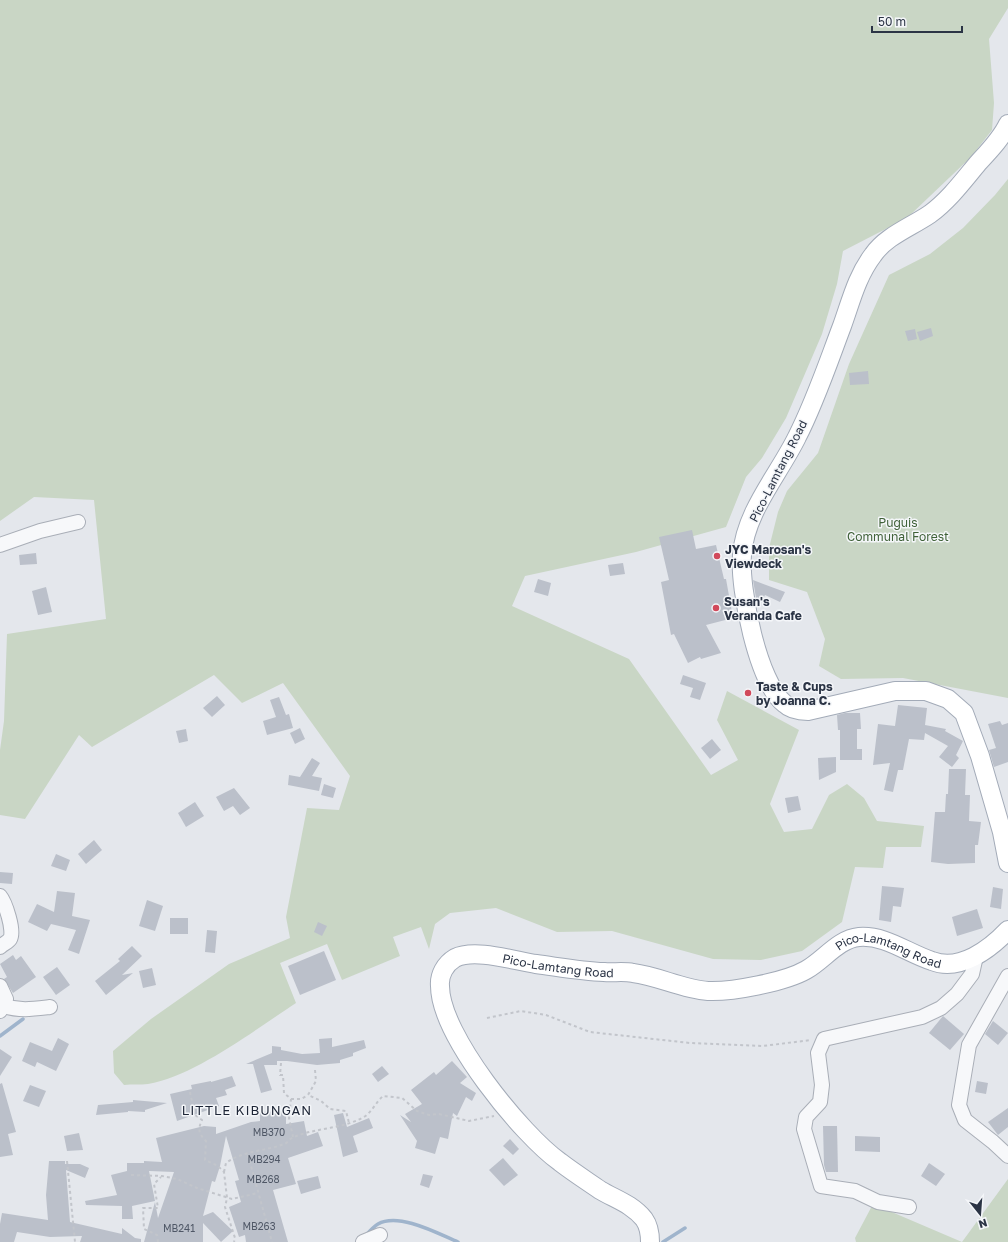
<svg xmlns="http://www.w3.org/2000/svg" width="1008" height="1242" font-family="'Golos Text',sans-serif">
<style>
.green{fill:#c9d6c5}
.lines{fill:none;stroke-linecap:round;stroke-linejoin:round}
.stream{stroke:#9fb4cc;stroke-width:3.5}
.building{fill:#bbc0ca}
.minor-casing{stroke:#a9aeb7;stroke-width:16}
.major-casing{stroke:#a3abb8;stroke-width:20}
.path{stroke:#c2c5cb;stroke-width:2;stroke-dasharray:3 3;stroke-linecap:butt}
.minor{stroke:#f7f8fa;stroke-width:14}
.major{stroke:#fff;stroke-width:18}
.poi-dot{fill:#d1495b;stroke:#f4f6f9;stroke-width:1.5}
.labels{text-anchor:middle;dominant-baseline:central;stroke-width:3;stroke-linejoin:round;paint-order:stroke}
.number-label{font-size:10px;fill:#4f5766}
.street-label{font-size:12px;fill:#2b3445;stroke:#f4f6f9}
.park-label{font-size:12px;fill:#3f6138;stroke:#f4f6f9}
.poi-label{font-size:12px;font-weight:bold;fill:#2b3445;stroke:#f4f6f9;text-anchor:start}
.neighbourhood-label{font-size:13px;letter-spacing:1px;fill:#1d2536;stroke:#f4f6f9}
</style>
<rect width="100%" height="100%" fill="#e4e7ec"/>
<g class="green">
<path d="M0 0H1008V8L989 39 994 103 992 130 971 157 907 218 843 251 837 284 822 334 786 418 762 458 746 477 726 527 636 552 525 576 512 606 629 659 711 775 738 760 717 720 727 691 799 730 770 804 784 832 812 829 829 795 847 784 864 798 877 821 924 826 921 847H886L883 868 855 867 842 922 802 951 761 960 713 959 612 931 557 932 496 908 450 913 435 924 429 949 421 927 393 937 400 956 342 980 327 944 280 963 296 1003C256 1029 195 1076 148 1084 140 1085 132 1084 124 1085L114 1073 113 1051 151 1019 229 964 290 938 286 917 307 808 339 810 350 776 283 683 242 703 214 675 92 747 79 735 25 819 0 815V750L4 721 7 634 106 619 94 500 34 497 0 521Z"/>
<path d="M1008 179V698L903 678 841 679 819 666 825 639 807 592 769 580V548L778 512 787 491 818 453 849 364 889 275 930 254 963 228 995 195Z"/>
<path d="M1008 1179V1242H856L855 1238 873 1204 962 1242Z"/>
</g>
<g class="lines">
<g class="stream">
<path d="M0 1036 23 1019"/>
<path d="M366 1235C369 1232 373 1227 378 1224 399 1212 439 1234 458 1242"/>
<path d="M663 1242 685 1228"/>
</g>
</g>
<g class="building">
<path d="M931 328 933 336 920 341 917 332Z"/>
<path d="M915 329 917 339 908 341 905 331Z"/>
<path d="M868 371 869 384 850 385 849 373Z"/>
<path d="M692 530 696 549 716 545 724 579H726L733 618 706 625 721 653 701 659 700 657 688 663 674 634 671 635 661 582 669 580 659 537Z"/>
<path d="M36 553 37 564 20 565 19 555Z"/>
<path d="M623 563 625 574 610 576 608 565Z"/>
<path d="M538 579 551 583 548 596 534 592Z"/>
<path d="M753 580 785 592 780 602 765 595 762 601 756 598Z"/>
<path d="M46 587 52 612 38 615 32 591Z"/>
<path d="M683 675 706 683 700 700 690 697 693 688 680 684Z"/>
<path d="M217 696 225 705 212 717 203 708Z"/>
<path d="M279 697 286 715 289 714 293 728 267 735 263 721 276 717 270 700Z"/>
<path d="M898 705 927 708 925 725 946 729 945 731 963 741 956 755 959 758 952 767 939 757 948 746 925 733 924 740 909 739 903 770H898L893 792 884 790 890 763 873 765 878 724 895 726Z"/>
<path d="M845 713H860L861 729H857V749H862V760H840V730H838L837 715Z"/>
<path d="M1000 721 1002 725 1008 723V762L994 767 989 750 996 748 988 724Z"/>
<path d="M300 728 305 739 295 744 290 733Z"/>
<path d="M186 729 188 741 179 743 176 731Z"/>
<path d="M712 739 721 750 710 759 701 748Z"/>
<path d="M836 757V772L819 780 818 758Z"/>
<path d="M312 758 320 763 312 776 322 778 319 791 288 785 289 775 300 777Z"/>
<path d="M949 769H966L965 795H970L969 821 981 822 978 845H975V863L948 864 931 862 935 812H945L946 794H948Z"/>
<path d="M324 784 336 788 333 798 321 795Z"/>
<path d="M234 788 250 808 240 815 233 806 224 811 216 797Z"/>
<path d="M798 796 801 810 788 813 785 798Z"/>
<path d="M195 802 204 816 186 827 178 813Z"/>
<path d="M94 840 102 850 86 864 78 854Z"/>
<path d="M56 854 70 860 66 871 51 866Z"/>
<path d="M0 872 13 873 12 884 0 883Z"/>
<path d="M882 886 904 888 901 907 893 906 891 922 879 920Z"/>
<path d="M993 887 1003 889 1001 909 990 907Z"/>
<path d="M57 891 75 893 72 916 90 920 79 954 68 950 76 930 51 924 47 931 28 922 37 904 54 912Z"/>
<path d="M147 900 163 906 155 931 139 926Z"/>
<path d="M977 909 983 928 957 936 952 917Z"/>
<rect x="170" y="918" width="18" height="16"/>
<path d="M318 922 327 926 322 936 314 932Z"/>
<path d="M207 930 217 931 215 953 205 952Z"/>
<path d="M132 946 142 956 122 975 133 973 106 995 95 981 120 961 118 959Z"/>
<path d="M324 951 336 980 300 995 288 966Z"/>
<path d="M13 955 16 960 21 956 36 977 13 993 4 979 7 977 0 964Z"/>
<path d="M57 967 70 985 56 995 43 977Z"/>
<path d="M152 968 156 985 143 988 139 971Z"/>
<path d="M943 1016 964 1034 950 1050 929 1033Z"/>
<path d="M993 1021 1008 1033 998 1045 985 1034Z"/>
<path d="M58 1038 69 1044 56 1071 37 1062 35 1067 22 1061 30 1042 52 1051Z"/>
<path d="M332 1038V1047L364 1040 366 1048 353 1053V1056L340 1060V1063L317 1065 287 1061H277V1065H264L272 1090 261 1093 253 1064H246L272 1053V1046L281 1047V1050L302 1054 320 1053 319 1039Z"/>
<path d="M0 1049 12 1057 0 1076Z"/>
<path d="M452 1061 467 1077 460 1083 476 1093 472 1101 466 1097 457 1116 453 1113 448 1139 440 1137 435 1154 415 1148 417 1141 400 1115 411 1122 405 1114 422 1104 411 1090 434 1072 436 1075Z"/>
<path d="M382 1066 389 1074 378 1082 372 1074Z"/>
<path d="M232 1076 236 1086 225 1090 227 1095 216 1098 219 1106 177 1121 170 1094 192 1089 191 1085 211 1081V1082Z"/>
<path d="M977 1081 988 1083 986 1094 975 1092Z"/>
<path d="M2 1083 16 1132 8 1134 13 1155 0 1157V1084Z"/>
<path d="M30 1085 46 1091 39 1107 23 1101Z"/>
<path d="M133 1100 167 1103 145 1110V1112L128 1111V1112L96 1115 98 1105 133 1102Z"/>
<path d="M1008 1108V1127L998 1135 988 1122Z"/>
<path d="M286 1111V1124L304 1121 307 1136 318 1132 323 1146 288 1158 296 1184 273 1190 288 1242H246L245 1235 239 1237 229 1207 241 1202 235 1181 239 1180 226 1136 220 1166 215 1182 212 1181 203 1216 213 1212 233 1231 221 1242 203 1223V1242H144L155 1202 158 1218 174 1172 149 1171 155 1201 132 1206 133 1219H122V1206L86 1205 85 1201 117 1195 111 1175 127 1171V1163H144V1161L162 1162 156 1138 204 1126 216 1127V1134L251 1122 260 1121V1112Z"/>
<path d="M343 1113 347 1127 369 1118 373 1128 353 1136 358 1152 343 1157 334 1115Z"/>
<path d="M823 1126H837L838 1172H826L824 1165Z"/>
<path d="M79 1133 83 1150 67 1151 64 1136Z"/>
<path d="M855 1136 880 1137V1152L855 1151Z"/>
<path d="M510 1139 519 1149 513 1155 503 1146Z"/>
<path d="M503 1158 518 1175 504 1186 489 1170Z"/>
<path d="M49 1161H65V1164H80L89 1168 85 1178 66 1170 70 1222 122 1234V1228L135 1238 141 1239V1242H80L82 1236 50 1237 17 1232 14 1242H0V1224L2 1213 48 1220 46 1195Z"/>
<path d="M929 1163 945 1174 936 1186 921 1176Z"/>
<path d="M423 1174 433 1176 429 1188 420 1185Z"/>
<path d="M318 1176 321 1188 301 1194 297 1181Z"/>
</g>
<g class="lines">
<defs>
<g id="minor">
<path d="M0 545 40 531 78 522"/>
<path d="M0 896C5 902 15 931 10 939 8 942 3 944 0 947"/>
<path d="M1008 976 969 1045 959 1105 965 1120 993 1142 1008 1156"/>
<path d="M0 986 6 999 0 1011"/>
<path d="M4 1006C20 1011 33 1009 50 1007"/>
<path d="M909 1207 878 1202 855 1191 821 1186 804 1129 806 1117 820 1102 822 1085 818 1053 824 1039 922 1017 941 1008 957 994 972 974 976 956"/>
<path d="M363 1242 380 1235"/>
</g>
<g id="major">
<path d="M1008 124C1001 139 989 151 978 163 963 181 949 200 930 214 911 227 886 236 873 255 857 276 851 301 842 326 828 363 815 402 797 437 779 474 745 512 742 555 739 588 758 684 785 704 791 710 800 711 808 711L895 691H926L948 699 964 713 980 756 1002 832 1008 863"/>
<path id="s1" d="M650 1242C650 1234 649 1226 644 1219 632 1204 615 1199 600 1190 587 1181 573 1172 560 1162 522 1135 440 1035 440 986 439 975 445 964 455 958 475 948 515 961 536 964 559 967 581 971 604 972 613 973 623 971 633 973 658 976 682 989 708 991 732 992 785 982 806 970 824 960 838 939 859 937 886 935 907 953 932 961 960 972 990 949 1008 930"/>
</g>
</defs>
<use href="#minor" class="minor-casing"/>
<use href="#major" class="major-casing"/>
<g class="path">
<path d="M487 1018 521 1011 546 1015 590 1032 690 1043 763 1046 811 1040"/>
<path d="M281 1063 280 1075H283L284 1093 291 1099 289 1118 293 1137"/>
<path d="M315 1070 316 1081 308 1095 321 1101 330 1109 346 1111 349 1123"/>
<path d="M190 1092 195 1115 202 1120C198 1129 198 1133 206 1141L205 1160 218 1166 224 1172 227 1198 225 1207 235 1238 234 1242"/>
<path d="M291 1099H301L308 1095"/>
<path d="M248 1155 272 1242"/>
<path d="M67 1161 75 1242"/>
<path d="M224 1172 226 1163C242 1151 266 1151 284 1144 288 1143 290 1138 294 1137 315 1128 341 1129 362 1118 371 1114 376 1102 383 1096L402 1098 417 1111 429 1115 439 1114 469 1121 494 1116"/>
<path d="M131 1175 162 1176 177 1179 197 1188 232 1199 258 1193"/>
<path d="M158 1242 157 1235 144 1229 143 1208H158L154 1184 161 1177"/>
</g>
<use href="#minor" class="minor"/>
<use href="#major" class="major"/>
</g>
<g class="poi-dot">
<circle cx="717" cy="556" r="4"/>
<circle cx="716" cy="608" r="4"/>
<circle cx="748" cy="693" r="4"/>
</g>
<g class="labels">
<g class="number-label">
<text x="269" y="1132">MB370</text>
<text x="264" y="1159">MB294</text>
<text x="263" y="1179">MB268</text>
<text x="259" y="1226">MB263</text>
<text x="179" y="1228">MB241</text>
</g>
<g class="street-label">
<text transform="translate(778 471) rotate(-63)">Pico-Lamtang Road</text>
<text stroke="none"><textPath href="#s1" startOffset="829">Pico-Lamtang Road</textPath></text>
<text stroke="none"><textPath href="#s1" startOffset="481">Pico-Lamtang Road</textPath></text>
</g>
<g class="park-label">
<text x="898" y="522">Puguis<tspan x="898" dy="14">Communal Forest</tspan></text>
</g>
<g class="poi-label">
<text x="725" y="549">JYC Marosan's<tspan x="725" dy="14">Viewdeck</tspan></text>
<text x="724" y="601">Susan's<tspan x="724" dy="14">Veranda Cafe</tspan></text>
<text x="756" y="686">Taste &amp; Cups<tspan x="756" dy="14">by Joanna C.</tspan></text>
</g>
<g class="neighbourhood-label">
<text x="247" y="1110">LITTLE KIBUNGAN</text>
</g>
</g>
<g transform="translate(980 1214) rotate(163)" stroke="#f4f6f9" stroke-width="3" paint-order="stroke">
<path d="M0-3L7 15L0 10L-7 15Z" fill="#2b3445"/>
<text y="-6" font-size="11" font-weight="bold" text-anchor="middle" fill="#2b3445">N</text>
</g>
<path d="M872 26v6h90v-6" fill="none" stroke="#2b3445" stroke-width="2"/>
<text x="878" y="26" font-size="12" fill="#2b3445" stroke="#f4f6f9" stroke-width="3" paint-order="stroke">50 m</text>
</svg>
